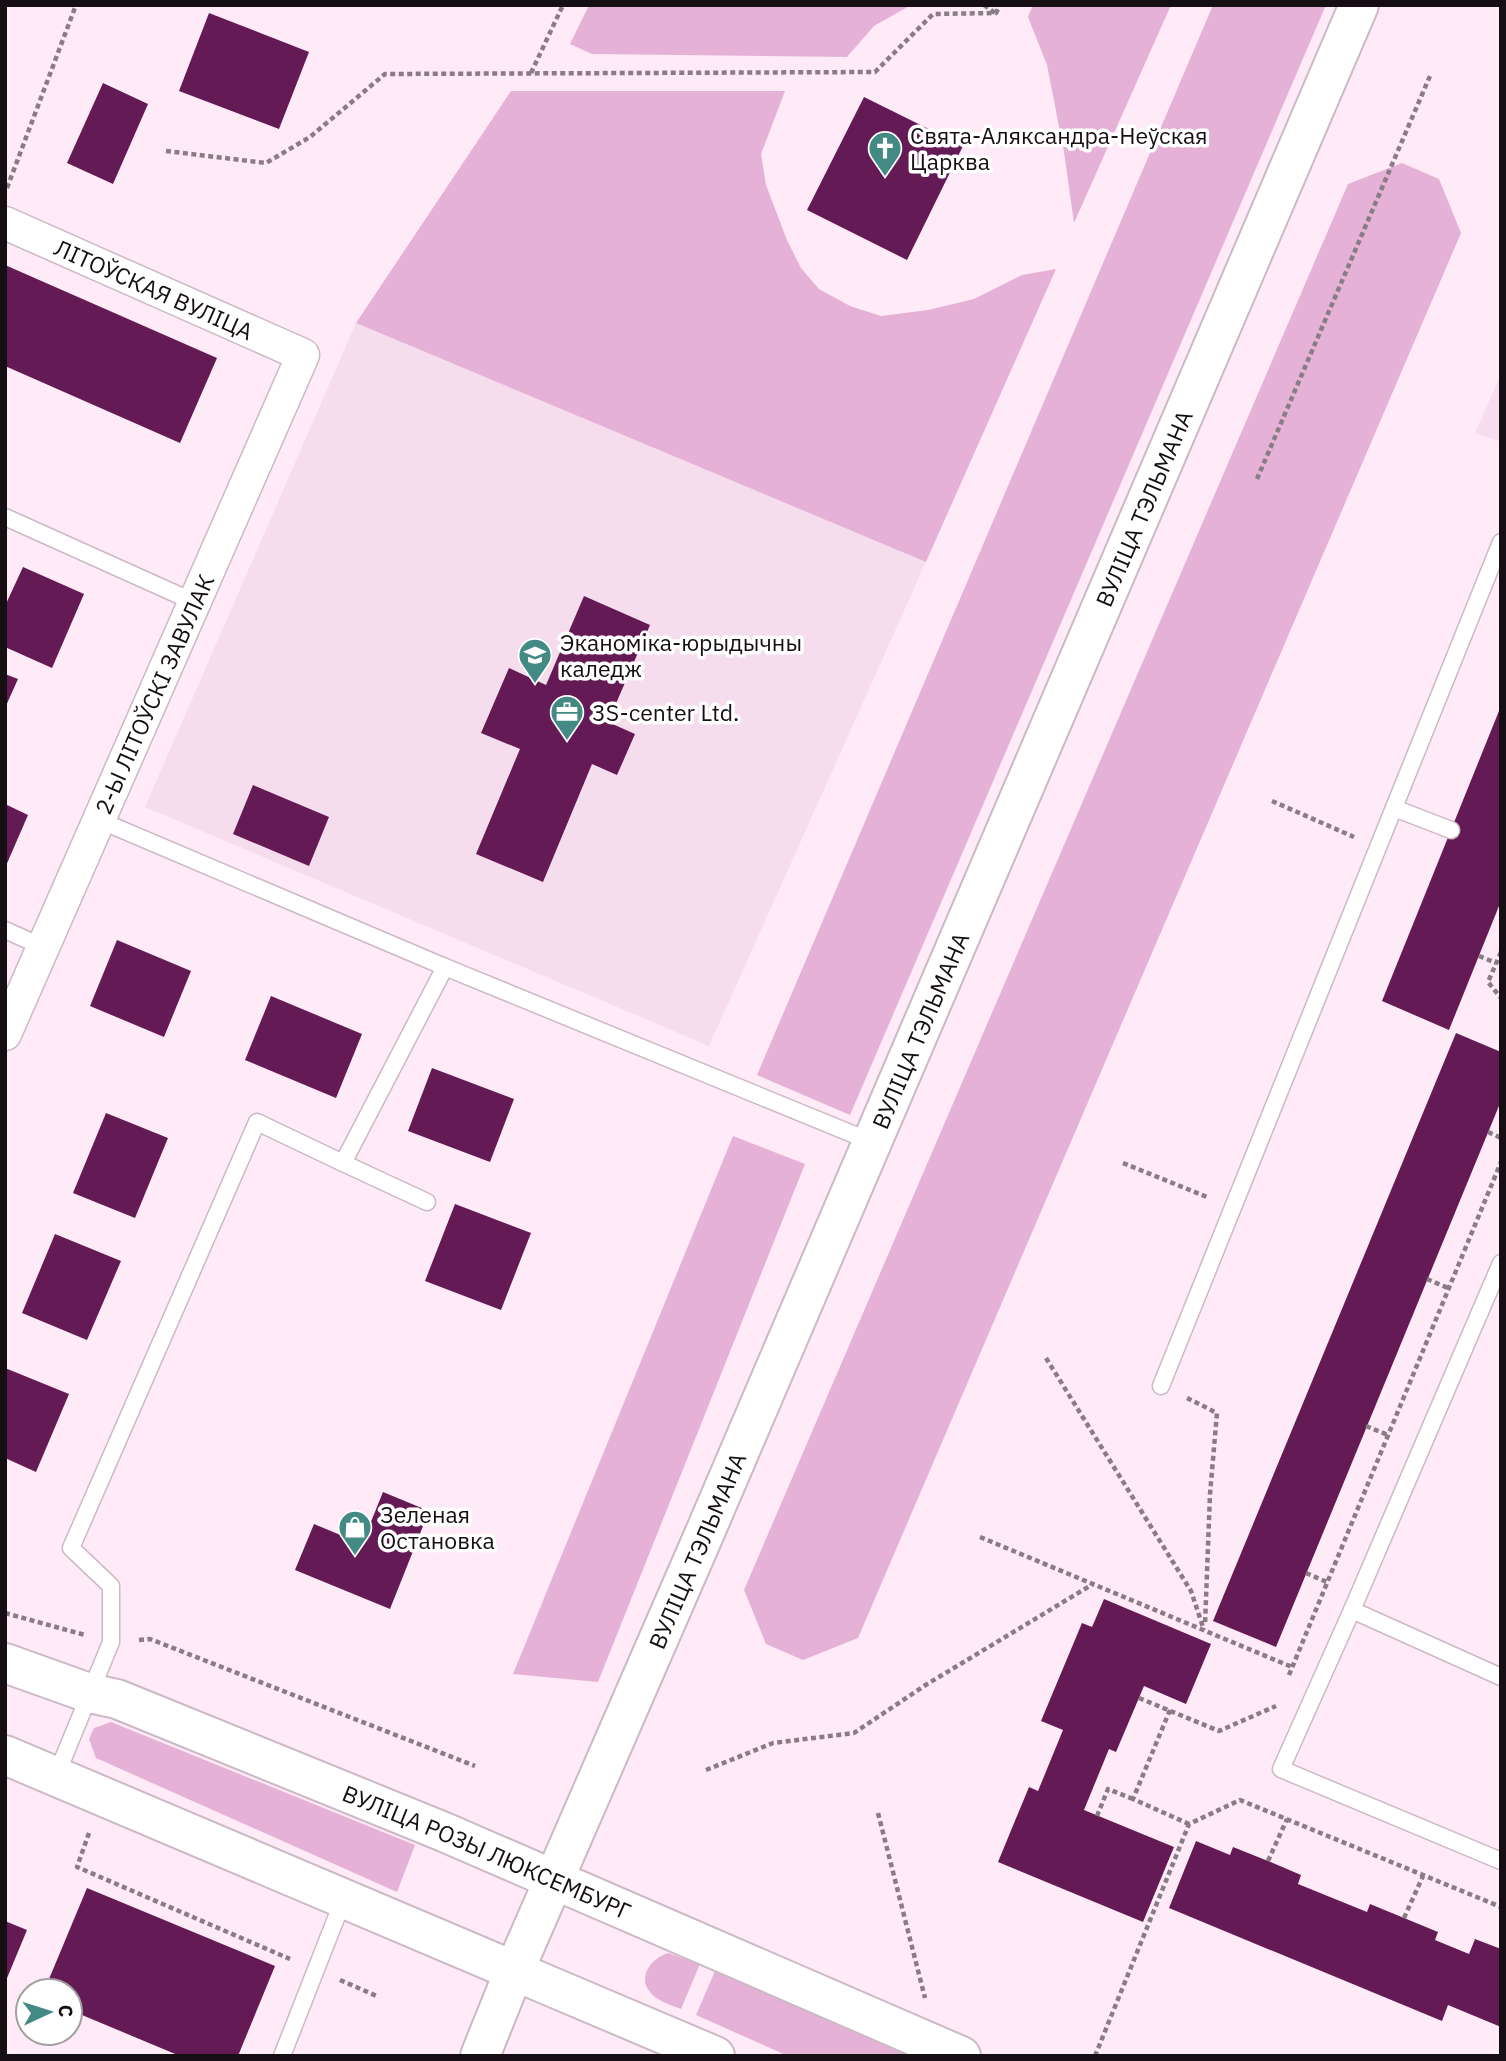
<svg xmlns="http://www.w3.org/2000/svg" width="1506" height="2061" font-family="'IBM Plex Sans',sans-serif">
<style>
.built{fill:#f6ddee}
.green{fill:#e6b1d6}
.building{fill:#641a54}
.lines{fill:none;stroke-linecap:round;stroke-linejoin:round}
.lane-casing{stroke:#cbb9c5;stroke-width:19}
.street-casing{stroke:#cbb9c5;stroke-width:35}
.secondary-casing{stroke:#cbb9c5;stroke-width:42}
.path{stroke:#897c84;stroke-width:4.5;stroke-dasharray:5 3.5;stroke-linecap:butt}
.lane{stroke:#fff;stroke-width:16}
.street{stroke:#fff;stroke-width:32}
.secondary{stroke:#fff;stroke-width:38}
.labels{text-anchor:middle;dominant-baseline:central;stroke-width:7;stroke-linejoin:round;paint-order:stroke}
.poi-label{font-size:23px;fill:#150f13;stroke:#fff;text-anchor:start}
.street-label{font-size:23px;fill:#150f13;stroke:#fff}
</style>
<rect width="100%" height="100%" fill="#feebf7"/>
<g class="built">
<path d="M356 323 926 562 709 1046 145 807Z"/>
<path d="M1501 374V442L1475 433Z"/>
</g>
<g class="green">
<path d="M589 5H911L874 26 847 57 592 54 570 44Z"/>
<path d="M1033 5H1171L1074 223 1064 152 1047 65 1028 17Z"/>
<path d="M1213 5H1326L850 1115 757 1075Z"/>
<path d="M511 91H785L761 154 766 185 787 240 801 268 819 289 850 306 881 316 928 310 974 299 1022 275 1056 269 926 562 356 323Z"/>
<path d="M1402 163 1439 179 1461 233 858 1638 803 1660 766 1644 744 1590 1348 184Z"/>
<path d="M733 1136 805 1164 598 1682 513 1674Z"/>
<path d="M111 1722 415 1845 397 1892 96 1758 89 1739 94 1728Z"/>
<path d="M668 1953 700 1964 681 2009C671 2005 657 2001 650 1992 637 1976 652 1958 668 1953Z"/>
<path d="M715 1971 909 2056H788L696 2015Z"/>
</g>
<g class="building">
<path d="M209 13 309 52 279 129 179 91Z"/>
<path d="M103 83 148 104 113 184 67 163Z"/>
<path d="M864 97 963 146 907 260 807 210Z"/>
<path d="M5 265 217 358 180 443 5 366Z"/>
<path d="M23 567 84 594 52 668 5 647V606Z"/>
<path d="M584 596 650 625 608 722 635 734 617 775 592 764 543 882 476 854 520 749 481 733 509 668 546 685Z"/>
<path d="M5 674 18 679 5 708Z"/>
<path d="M1501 706V901L1449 1030 1382 1001Z"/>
<path d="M253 785 329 817 309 866 233 834Z"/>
<path d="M5 804 28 815 5 868Z"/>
<path d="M117 940 191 971 164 1037 90 1006Z"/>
<path d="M271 996 362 1034 336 1098 245 1060Z"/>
<path d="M1456 1033 1501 1052V1101L1276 1647 1213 1621Z"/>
<path d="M432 1068 514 1099 490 1162 408 1131Z"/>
<path d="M106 1113 168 1138 135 1218 73 1193Z"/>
<path d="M455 1204 531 1233 501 1310 425 1281Z"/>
<path d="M55 1234 121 1261 87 1340 22 1313Z"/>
<path d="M5 1368 69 1394 36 1472 5 1458Z"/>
<path d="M383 1492 429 1511 390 1609 295 1570 314 1524 362 1544Z"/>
<path d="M1104 1599 1211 1644 1186 1704 1144 1686 1116 1752 1109 1749 1084 1810 1174 1847 1143 1922 998 1862 1029 1787 1038 1791 1063 1730 1041 1721 1082 1623 1092 1627Z"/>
<path d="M1196 1841 1230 1855 1233 1847 1268 1861 1301 1875 1298 1884 1367 1912 1370 1904 1438 1932 1435 1940 1469 1954 1475 1939 1501 1949V2027L1448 2005 1442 2021 1169 1908Z"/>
<path d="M87 1888 275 1966 238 2056H180L70 2010V1991H44Z"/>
<path d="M5 1921 27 1930 5 1983Z"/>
</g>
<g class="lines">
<defs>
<g id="lane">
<path d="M5 517 194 602"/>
<path d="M1394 808 1451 830"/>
<path d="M5 930 43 947"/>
<path d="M445 967 872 1142"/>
<path d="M343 1163 427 1202"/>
<path d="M1501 1263 1352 1610 1281 1769 1501 1861"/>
<path d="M1161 1386 1501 542"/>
<path d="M1352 1610 1501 1677"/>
<path d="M56 1776 111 1642V1586L71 1548 257 1122 343 1163 445 967 99 820"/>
<path d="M282 2056 344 1898"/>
</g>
<g id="street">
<path id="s1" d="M5 223 303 355 5 1034"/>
</g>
<g id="secondary">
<path id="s2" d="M5 1663 89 1693 117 1699 444 1832 961 2056"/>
<path d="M5 1755 715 2056"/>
<path id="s3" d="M480 2056 515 1969 703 1537 1359 5"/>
</g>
</defs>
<use href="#lane" class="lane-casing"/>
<use href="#street" class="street-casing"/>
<use href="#secondary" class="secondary-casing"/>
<g class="path">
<path d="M984 5 995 13"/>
<path d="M531 73 563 5"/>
<path d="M166 151 266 163 310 137 385 74 875 72 933 14 996 13 1000 5"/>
<path d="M7 188 76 5"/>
<path d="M1257 479 1430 76"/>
<path d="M1272 801 1354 837"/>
<path d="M1501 952 1488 982 1501 998"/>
<path d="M1479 956 1496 963"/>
<path d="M1488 1132 1501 1138"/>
<path d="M1123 1163 1207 1197"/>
<path d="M1427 1279 1448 1288"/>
<path d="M1046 1358 1191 1591 1204 1630"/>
<path d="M1187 1398 1217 1413 1210 1494 1205 1625"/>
<path d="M1366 1426 1388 1435"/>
<path d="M980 1537 1292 1667"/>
<path d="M1306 1573 1327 1582"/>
<path d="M5 1613 85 1635"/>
<path d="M139 1640 150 1639 475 1766"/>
<path d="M1289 1675 1501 1162"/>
<path d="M1139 1698 1219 1731 1276 1706"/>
<path d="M1170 1710 1133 1799 1189 1824"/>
<path d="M706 1770 773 1743 854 1733 924 1686 1093 1584"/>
<path d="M878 1813 925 1998"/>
<path d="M1097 1816 1108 1789 1133 1799"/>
<path d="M89 1833 77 1867 290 1959"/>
<path d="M1268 1861 1287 1819"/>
<path d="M1404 1918 1423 1876"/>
<path d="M340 1980 379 1997"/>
<path d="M1095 2056 1189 1824 1240 1800 1501 1907"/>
</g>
<use href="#lane" class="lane"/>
<use href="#street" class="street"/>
<use href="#secondary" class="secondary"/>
</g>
<defs>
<symbol id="church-pin" viewBox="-11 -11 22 30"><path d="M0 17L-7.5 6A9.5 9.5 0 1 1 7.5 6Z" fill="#438a84" stroke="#fff"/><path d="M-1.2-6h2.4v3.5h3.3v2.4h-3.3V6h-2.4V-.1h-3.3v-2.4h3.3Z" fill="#fff"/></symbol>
<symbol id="university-pin" viewBox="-11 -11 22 30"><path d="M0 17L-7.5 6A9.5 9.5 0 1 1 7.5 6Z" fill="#438a84" stroke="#fff"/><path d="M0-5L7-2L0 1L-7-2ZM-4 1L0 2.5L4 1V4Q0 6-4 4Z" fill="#fff"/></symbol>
<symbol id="office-pin" viewBox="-11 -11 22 30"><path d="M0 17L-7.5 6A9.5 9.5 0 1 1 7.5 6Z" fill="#438a84" stroke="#fff"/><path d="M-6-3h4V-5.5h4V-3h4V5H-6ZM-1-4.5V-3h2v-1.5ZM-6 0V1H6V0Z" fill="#fff"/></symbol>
<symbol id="shop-pin" viewBox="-11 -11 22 30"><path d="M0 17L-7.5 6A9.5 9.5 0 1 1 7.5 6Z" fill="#438a84" stroke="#fff"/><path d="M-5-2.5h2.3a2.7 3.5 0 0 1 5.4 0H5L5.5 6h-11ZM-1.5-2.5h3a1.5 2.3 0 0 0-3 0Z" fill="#fff"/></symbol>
</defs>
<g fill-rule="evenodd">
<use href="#church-pin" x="866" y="129" width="38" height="52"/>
<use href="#university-pin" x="516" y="636" width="38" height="52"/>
<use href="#office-pin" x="548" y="693" width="38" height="52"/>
<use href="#shop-pin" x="336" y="1508" width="38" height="52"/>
</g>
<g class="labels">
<g class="poi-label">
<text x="910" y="135">Свята-Аляксандра-Неўская<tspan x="910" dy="26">Царква</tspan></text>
<text x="560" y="642">Эканоміка-юрыдычны<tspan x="560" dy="26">каледж</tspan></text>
<text x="592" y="712">3S-center Ltd.</text>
<text x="380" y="1514">Зеленая<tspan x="380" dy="26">Остановка</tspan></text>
</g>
<g class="street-label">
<text stroke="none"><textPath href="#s1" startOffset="163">ЛІТОЎСКАЯ ВУЛІЦА</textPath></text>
<text stroke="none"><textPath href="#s3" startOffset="1684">ВУЛІЦА ТЭЛЬМАНА</textPath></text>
<text transform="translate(154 694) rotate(-66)">2-Ы ЛІТОЎСКІ ЗАВУЛАК</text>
<text stroke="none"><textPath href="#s3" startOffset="1116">ВУЛІЦА ТЭЛЬМАНА</textPath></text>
<text stroke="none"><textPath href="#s3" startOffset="550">ВУЛІЦА ТЭЛЬМАНА</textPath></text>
<text stroke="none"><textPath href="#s2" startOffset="518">ВУЛІЦА РОЗЫ ЛЮКСЕМБУРГ</textPath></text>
</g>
</g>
<rect width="1506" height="2061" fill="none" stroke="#150f13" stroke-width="14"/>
<g transform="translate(49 2012) rotate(86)"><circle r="33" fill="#ffffff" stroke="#a19fa1" stroke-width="2"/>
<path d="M0-5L12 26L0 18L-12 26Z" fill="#438a84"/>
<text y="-10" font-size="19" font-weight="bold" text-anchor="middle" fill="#150f13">С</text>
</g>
</svg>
